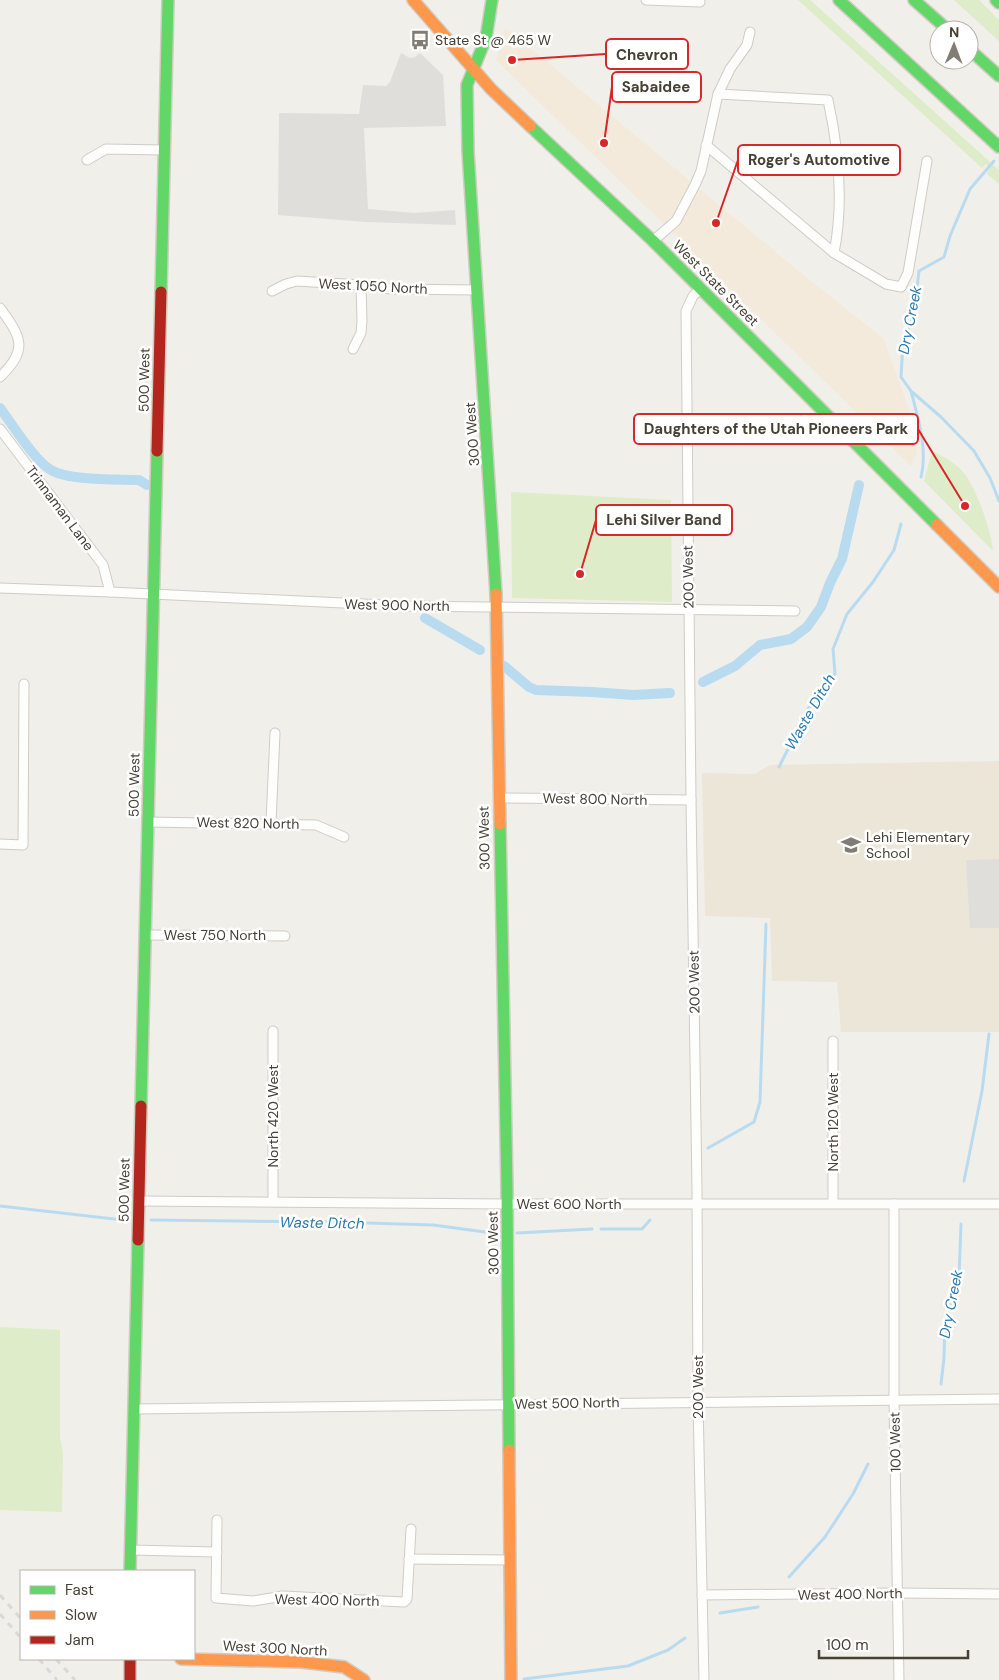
<svg xmlns="http://www.w3.org/2000/svg" width="999" height="1680" font-family="'DM Sans',sans-serif">
<style>
.commercial{fill:#f4eadc}
.education{fill:#ece6d9}
.green{fill:#dfecc9}
.parking{fill:#e0deda}
.lines{fill:none;stroke-linecap:round;stroke-linejoin:round}
.stream{stroke:#b9dbf0;stroke-width:3}
.canal{stroke:#b9dbf0;stroke-width:10}
.street-casing{stroke:#cfccc7;stroke-width:11}
.fast-casing{stroke:#d1ccc1;stroke-width:14}
.slow-casing{stroke:#d1ccc1;stroke-width:14}
.jam-casing{stroke:#d1ccc1;stroke-width:14}
.street{stroke:#fdfdfc;stroke-width:9}
.fast{stroke:#63d668;stroke-width:11}
.slow{stroke:#ff974d;stroke-width:11}
.jam{stroke:#b3261e;stroke-width:11}
.rail{stroke:#d9d9d8;stroke-width:3;stroke-dasharray:6 6;stroke-linecap:butt}
.labels{text-anchor:middle;dominant-baseline:central;stroke-width:5;stroke-linejoin:round;paint-order:stroke}
.poi-label{font-size:14px;fill:#474035;stroke:#fff;text-anchor:start}
.street-label{font-size:14px;fill:#474035;stroke:#fff}
.water-label{font-size:15px;font-style:italic;fill:#297aaf;stroke:#fff}
.leader{fill:none;stroke:#d62828;stroke-width:2}
.callout-dot{fill:#d62828;stroke:#fff;stroke-width:2}
.callout{fill:#fff;stroke:#d62828;stroke-width:2}
.callout-label{font-size:15px;text-anchor:middle;font-weight:bold;fill:#474035}
</style>
<rect width="100%" height="100%" fill="#f1efea"/>
<path class="commercial" d="M505 27 795 268 884 339 913 421 917 454 911 466 496 60Z"/>
<path class="education" d="M999 761V1032H841L837 982 772 981 770 918 705 916 702 773 754 774 770 765Z"/>
<g class="green">
<path d="M798 0H810L999 170V184L987 174 989 168 986 164 982 168Z"/>
<path d="M954 0H979L999 20V41Z"/>
<path d="M932 451C945 457 959 465 967 477 978 494 991 530 993 551L924 481Z"/>
<path d="M511 492 671 500 672 602 512 598Z"/>
<path d="M0 1327 60 1330V1437L63 1452 62 1512 0 1510Z"/>
</g>
<g class="parking">
<path d="M401 53 410 58 415 57 420 53 443 75 446 126 364 128 368 209 414 213 455 210 456 225 366 222 278 215 279 113 359 114 363 85 386 86 390 82Z"/>
<path d="M999 859V928H970L966 860Z"/>
</g>
<g class="lines">
<g class="stream">
<path d="M994 161 970 189 950 236 944 257 919 271 914 314 903 343 901 377 911 391 941 417 974 451 990 478 999 501"/>
<path d="M911 391C918 418 928 450 921 477"/>
<path d="M779 767 808 709 835 674 833 649 847 614 873 582 894 550 901 524"/>
<path d="M708 1148 754 1122 760 1102 766 924"/>
<path d="M964 1181 982 1091 989 1034"/>
<path d="M0 1206 123 1220"/>
<path d="M151 1220 333 1222 433 1225 492 1233"/>
<path d="M601 1229H642L650 1220"/>
<path d="M517 1233 592 1229"/>
<path d="M941 1384 944 1358 945 1321 959 1277 961 1224"/>
<path d="M789 1577 825 1537 853 1494 868 1464"/>
<path d="M720 1613 758 1607"/>
<path d="M524 1679 628 1666 668 1650 685 1638"/>
</g>
<g class="canal">
<path d="M0 408C12 424 35 461 51 470 69 481 118 479 139 480L147 485"/>
<path d="M425 618 480 650"/>
<path d="M504 666 529 687 536 690 592 692 633 695 670 693"/>
<path d="M703 682 735 666 760 645 791 639 807 627 821 607 830 583 842 559 859 485"/>
</g>
<defs>
<g id="street">
<path d="M646 0 700 2"/>
<path d="M718 94 828 100C839 150 844 202 834 253"/>
<path d="M706 145 834 253 886 284 901 287 908 273 927 161"/>
<path d="M87 160 106 149 164 150"/>
<path d="M653 241 676 221 695 185 701 171 718 94 730 69 747 45 750 32"/>
<path d="M700 289 693 296 686 311 691 800 697 1190 698 1402 704 1680"/>
<path d="M272 291 286 284 297 281 361 285 391 289 477 290"/>
<path d="M0 308C21 337 29 349 0 377"/>
<path d="M353 349 361 333 362 321 361 285"/>
<path d="M0 429 103 565 110 592"/>
<path d="M0 588 110 592 405 606 795 611"/>
<path d="M499 798 691 800"/>
<path d="M149 822 316 825 344 837"/>
<path d="M271 823 275 733"/>
<path d="M0 844 23 845 24 684"/>
<path d="M145 935 285 936"/>
<path d="M139 1201 507 1204H999"/>
<path d="M273 1201V1031"/>
<path d="M833 1203V1041"/>
<path d="M894 1204V1400L899 1680"/>
<path d="M135 1409 999 1399"/>
<path d="M217 1520 216 1598 253 1601 283 1596 404 1602 407 1599 411 1529"/>
<path d="M131 1550 217 1552"/>
<path d="M409 1559 510 1560"/>
<path d="M702 1595 898 1593 999 1594"/>
</g>
<g id="fast">
<path d="M492 0 486 38 467 85 468 151 496 594"/>
<path d="M839 0 999 147"/>
<path d="M914 0 948 30"/>
<path d="M996 0 999 3"/>
<path d="M969 49 999 76"/>
<path d="M530 126 653 241 937 525"/>
<path d="M161 292 168 0"/>
<path d="M500 824 507 1187 509 1450"/>
<path d="M141 1106 157 451"/>
<path d="M130 1571 138 1240"/>
</g>
<g id="slow">
<path d="M413 0 491 89 530 126"/>
<path d="M937 525 999 587"/>
<path d="M496 594 500 824"/>
<path d="M509 1450 511 1680"/>
<path d="M181 1659 301 1662 344 1667 364 1680"/>
</g>
<g id="jam">
<path d="M157 451 161 292"/>
<path d="M138 1240 141 1106"/>
<path d="M130 1659V1680"/>
</g>
</defs>
<use href="#street" class="street-casing"/>
<use href="#fast" class="fast-casing"/>
<use href="#slow" class="slow-casing"/>
<use href="#jam" class="jam-casing"/>
<use href="#street" class="street"/>
<use href="#fast" class="fast"/>
<use href="#slow" class="slow"/>
<use href="#jam" class="jam"/>
<g class="rail">
<path d="M0 1595 21 1619"/>
<path d="M0 1614 21 1638"/>
<path d="M39 1659 57 1680"/>
<path d="M56 1659 75 1680"/>
</g>
</g>
<defs>
<symbol id="bus-bare" viewBox="-9 -9 18 18"><path d="M-5-6H5V4H4V6H2V4H-2V6H-4V4H-5ZM-3.5-4V0h7V-4ZM-3.5 1.2v1.5H-2V1.2ZM2 1.2v1.5H3.5V1.2Z" fill="#827d74" stroke="#fff" stroke-width="2.5" paint-order="stroke"/></symbol>
<symbol id="school-bare" viewBox="-9 -9 18 18"><path d="M0-5L7-2L0 1L-7-2ZM-4 1L0 2.5L4 1V4Q0 6-4 4Z" fill="#827d74" stroke="#fff" stroke-width="2.5" paint-order="stroke"/></symbol>
</defs>
<g fill-rule="evenodd">
<use href="#bus-bare" x="406" y="26" width="28" height="28"/>
<use href="#school-bare" x="837" y="831" width="28" height="28"/>
</g>
<g class="labels">
<g class="poi-label">
<text x="435" y="40">State St @ 465 W</text>
<text x="866" y="837">Lehi Elementary<tspan x="866" dy="16">School</tspan></text>
</g>
<g class="street-label">
<text transform="translate(716 283) rotate(45)">West State Street</text>
<text transform="translate(373 286) rotate(3)">West 1050 North</text>
<text transform="translate(144 380) rotate(-89)">500 West</text>
<text transform="translate(472 434) rotate(-94)">300 West</text>
<text transform="translate(60 508) rotate(53)">Trinnaman Lane</text>
<text transform="translate(688 577) rotate(-91)">200 West</text>
<text transform="translate(397 605) rotate(1)">West 900 North</text>
<text transform="translate(134 785) rotate(-89)">500 West</text>
<text transform="translate(595 799) rotate(1)">West 800 North</text>
<text transform="translate(248 823) rotate(1)">West 820 North</text>
<text transform="translate(484 838) rotate(-91)">300 West</text>
<text x="215" y="935">West 750 North</text>
<text transform="translate(694 982) rotate(-91)">200 West</text>
<text transform="translate(273 1116) rotate(-90)">North 420 West</text>
<text transform="translate(833 1122) rotate(-90)">North 120 West</text>
<text transform="translate(124 1190) rotate(-89)">500 West</text>
<text x="569" y="1204">West 600 North</text>
<text transform="translate(493 1243) rotate(-91)">300 West</text>
<text transform="translate(698 1387) rotate(-90)">200 West</text>
<text transform="translate(567 1403) rotate(-1)">West 500 North</text>
<text transform="translate(895 1442) rotate(-91)">100 West</text>
<text transform="translate(850 1594) rotate(-1)">West 400 North</text>
<text transform="translate(327 1600) rotate(1)">West 400 North</text>
<text transform="translate(275 1648) rotate(3)">West 300 North</text>
</g>
<g class="water-label">
<text transform="translate(910 320) rotate(-79)">Dry Creek</text>
<text transform="translate(810 712) rotate(-60)">Waste Ditch</text>
<text transform="translate(322 1223) rotate(1)">Waste Ditch</text>
<text transform="translate(951 1304) rotate(-79)">Dry Creek</text>
</g>
</g>
<path class="leader" d="M512 60L606 54M604 143L612 87M716 223L738 160M965 506L918 429M580 574L596 520"/>
<g class="callout-dot">
<circle cx="512" cy="60" r="5"/>
<circle cx="604" cy="143" r="5"/>
<circle cx="716" cy="223" r="5"/>
<circle cx="965" cy="506" r="5"/>
<circle cx="580" cy="574" r="5"/>
</g>
<g class="callout">
<rect x="606" y="39" width="82" height="30" rx="5"/>
<rect x="612" y="72" width="89" height="30" rx="5"/>
<rect x="738" y="145" width="162" height="30" rx="5"/>
<rect x="634" y="414" width="284" height="30" rx="5"/>
<rect x="596" y="505" width="136" height="30" rx="5"/>
</g>
<g class="callout-label">
<text x="647" y="60">Chevron</text>
<text x="656" y="92">Sabaidee</text>
<text x="819" y="165">Roger's Automotive</text>
<text x="776" y="434">Daughters of the Utah Pioneers Park</text>
<text x="664" y="525">Lehi Silver Band</text>
</g>
<rect x="20" y="1570" width="175" height="90" fill="#ffffff" stroke="#b5b3ae"/>
<rect x="30" y="1586" width="25" height="8" fill="#63d668" stroke="#b5b3ae"/>
<text x="65" y="1595" font-size="15" fill="#474035">Fast</text>
<rect x="30" y="1611" width="25" height="8" fill="#ff974d" stroke="#b5b3ae"/>
<text x="65" y="1620" font-size="15" fill="#474035">Slow</text>
<rect x="30" y="1636" width="25" height="8" fill="#b3261e" stroke="#b5b3ae"/>
<text x="65" y="1645" font-size="15" fill="#474035">Jam</text>
<g transform="translate(954 45) rotate(1)"><circle r="24" fill="#ffffff" stroke="#b5b3ae"/>
<path d="M0-4L9 19L0 12L-9 19Z" fill="#827d74"/>
<text y="-8" font-size="14" font-weight="bold" text-anchor="middle" fill="#474035">N</text>
</g>
<path d="M819 1650v8h149v-8" fill="none" stroke="#474035" stroke-width="2.5"/>
<text x="826" y="1650" font-size="15" fill="#474035" stroke="#ffffff" stroke-width="4" paint-order="stroke">100 m</text>
</svg>
